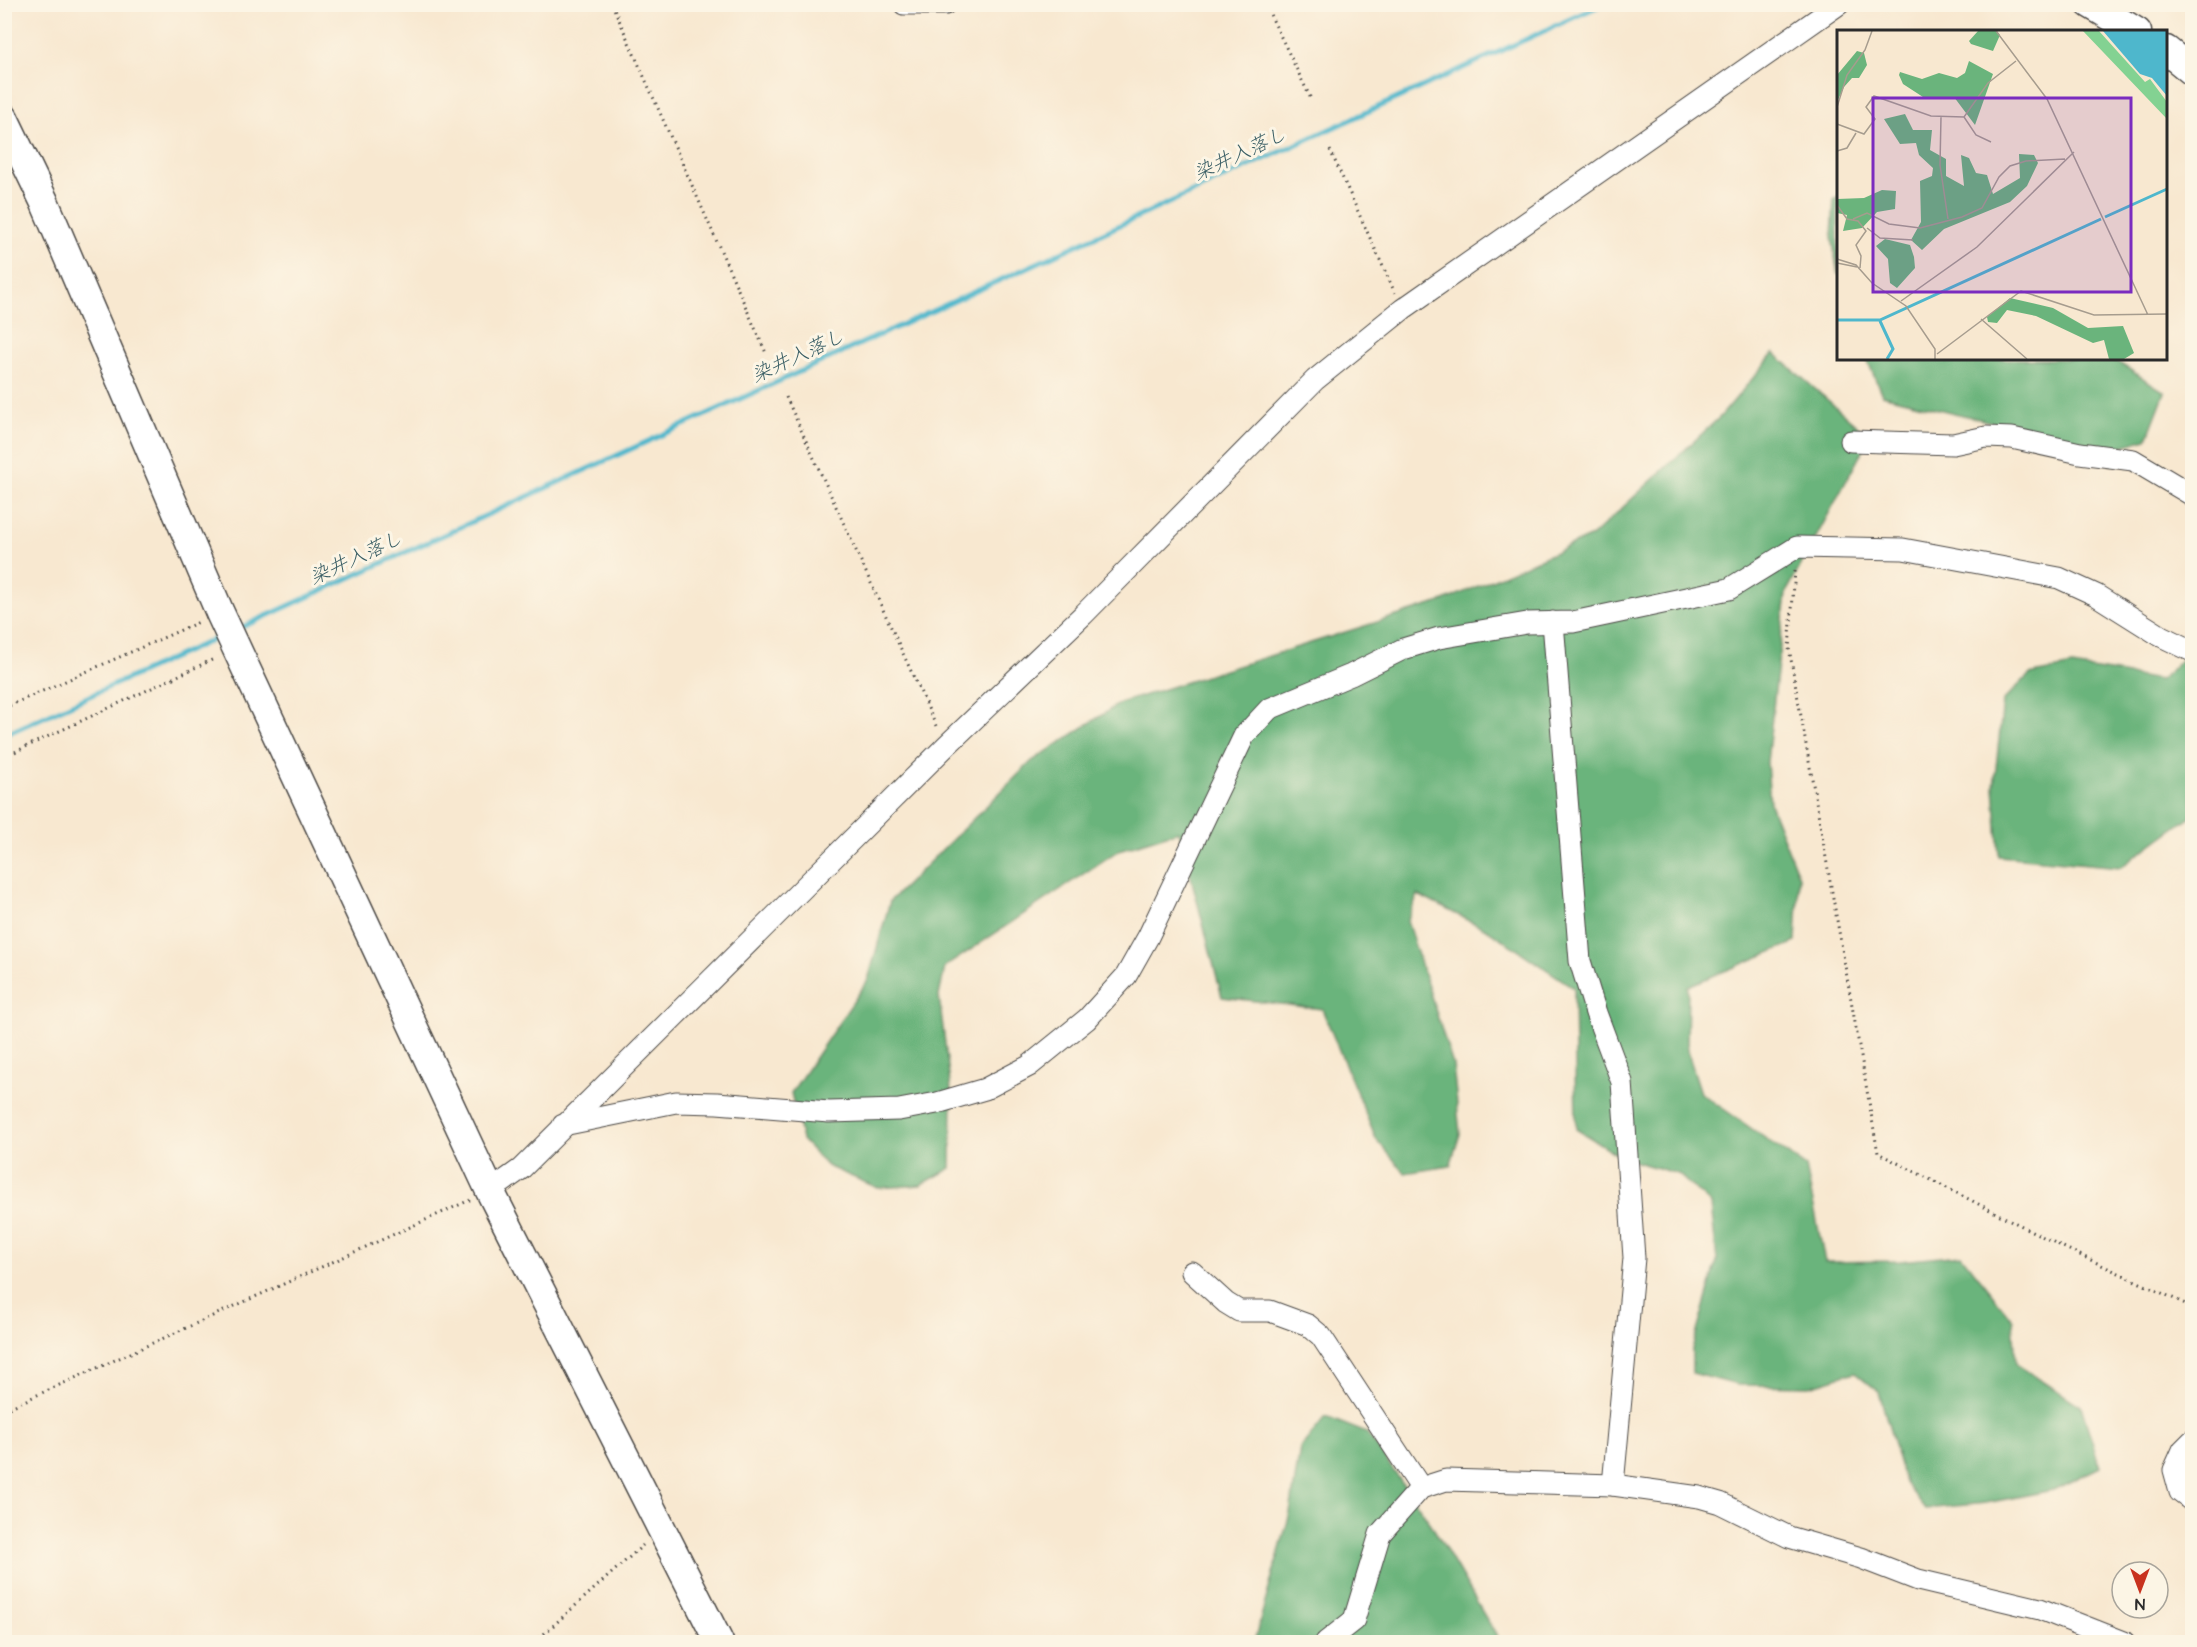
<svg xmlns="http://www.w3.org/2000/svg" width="2197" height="1647" font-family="'Architects Daughter','Klee One',sans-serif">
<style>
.forest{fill:#6ab47c;stroke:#4a7054;stroke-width:1.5}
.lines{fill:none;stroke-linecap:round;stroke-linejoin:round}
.stream{stroke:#4eb7cc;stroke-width:5}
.street-casing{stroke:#4a4744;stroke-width:23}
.secondary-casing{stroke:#4a4744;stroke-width:31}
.path{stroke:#4a4744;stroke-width:3;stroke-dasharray:1.5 4.5;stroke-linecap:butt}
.street{stroke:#fff;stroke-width:21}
.secondary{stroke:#fff;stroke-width:28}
.labels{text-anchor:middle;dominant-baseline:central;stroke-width:6;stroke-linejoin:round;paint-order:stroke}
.water-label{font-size:20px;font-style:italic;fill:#375c63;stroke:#fcf5e5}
.inset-river{fill:none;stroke:#4eb7cc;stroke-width:3}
.inset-road{fill:none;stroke:#a69c8e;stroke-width:1.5}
.view{fill:#7b2cbf;fill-opacity:0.15;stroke:#7b2cbf;stroke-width:3}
.inset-edge{fill:none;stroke:#2b2b2b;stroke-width:3}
</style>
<rect width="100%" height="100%" fill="#fcf5e5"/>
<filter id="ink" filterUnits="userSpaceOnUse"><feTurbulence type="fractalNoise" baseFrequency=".0167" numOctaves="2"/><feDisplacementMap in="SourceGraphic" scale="12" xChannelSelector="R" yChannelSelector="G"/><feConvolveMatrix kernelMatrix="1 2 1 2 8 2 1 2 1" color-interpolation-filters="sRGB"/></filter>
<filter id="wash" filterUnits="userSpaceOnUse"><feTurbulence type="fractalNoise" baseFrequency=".008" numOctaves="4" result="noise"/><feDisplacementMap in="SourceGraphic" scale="24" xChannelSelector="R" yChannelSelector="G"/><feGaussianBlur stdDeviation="1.35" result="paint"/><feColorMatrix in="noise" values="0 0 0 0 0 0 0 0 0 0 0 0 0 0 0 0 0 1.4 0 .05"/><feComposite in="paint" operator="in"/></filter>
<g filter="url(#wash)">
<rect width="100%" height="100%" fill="#f8e8d0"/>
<g class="forest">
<path d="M1838 197V275L1832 237 1834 200Z"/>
<path d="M1774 353 1870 437 1786 593 1767 762 1770 804 1799 877 1796 942 1688 986 1687 1050 1701 1093 1806 1167 1825 1262 1900 1261 1961 1255 2013 1320 2016 1364 2081 1406 2100 1467 2053 1490 1986 1503 1925 1509 1905 1483 1879 1392 1855 1372 1810 1386 1737 1385 1692 1373V1349L1717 1261 1711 1204 1678 1174 1623 1158 1576 1129 1574 988 1488 930 1418 895 1407 921 1453 1065 1460 1134 1450 1166 1405 1173 1376 1139 1322 1009 1222 997 1179 831 1119 850 945 967 939 996 952 1099 951 1168 921 1185 878 1188 827 1166 802 1140 791 1093 868 980 890 901 1032 761 1120 703 1444 601 1592 536 1721 416Z"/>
<path d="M1867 359H2113L2165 392 2147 439 2094 454 2011 427 1882 395Z"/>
<path d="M2192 650V815L2121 867 1999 856 1994 787 2003 701 2029 675 2072 666 2160 680Z"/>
<path d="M1326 1417 1367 1433 1431 1524 1500 1642H1254L1290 1513 1300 1448Z"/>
</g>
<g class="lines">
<g class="stream">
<path d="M238 629 1603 4"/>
<path d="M4 735 221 636"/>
</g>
</g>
</g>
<g filter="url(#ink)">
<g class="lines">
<defs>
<g id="street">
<path d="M904 4H945"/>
<path d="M1851 441 1953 444 1986 437 2012 438 2080 453 2133 460 2192 495"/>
<path d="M1553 622 1580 961 1596 1013 1622 1082 1634 1258 1613 1485"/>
<path d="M563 1125 676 1102 717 1103 829 1112 899 1110 937 1103 985 1089 1029 1066 1087 1019 1126 976 1148 937 1244 736 1269 709 1351 675 1403 649 1439 638 1527 623 1573 622 1729 589 1797 547 1903 549 2059 578 2096 595 2161 636 2192 651"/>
<path d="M490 1191 521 1169 946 746 1083 615 1315 380 1403 309 1839 4"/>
<path d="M1192 1272 1226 1303 1239 1311H1270L1308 1325 1321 1336 1421 1488"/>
<path d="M2192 1441 2183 1450 2174 1470 2180 1492 2192 1501"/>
<path d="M1326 1642 1354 1620 1380 1534 1421 1488 1446 1480 1613 1485 1699 1497 1720 1503 1789 1537 1861 1558 1918 1580 2040 1609 2124 1642"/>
</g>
<g id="secondary">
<path d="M2090 4 2137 32"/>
<path d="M2166 50 2192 71"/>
<path d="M4 118 44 201 220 613 490 1191 719 1642"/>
</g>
</defs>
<use href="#street" class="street-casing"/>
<use href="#secondary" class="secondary-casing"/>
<g class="path">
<path d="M612 4 766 353"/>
<path d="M1265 4 1312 101"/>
<path d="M1330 150 1395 293"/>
<path d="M786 397 937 728"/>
<path d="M1795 571 1789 648 1878 1153 2067 1249 2192 1307"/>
<path d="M4 708 199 622"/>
<path d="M4 757 216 658"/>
<path d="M4 1410 470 1200"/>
<path d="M535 1642 643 1545"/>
</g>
<use href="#street" class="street"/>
<use href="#secondary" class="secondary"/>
</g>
</g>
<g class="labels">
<g class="water-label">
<text transform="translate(1240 154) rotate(-25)">染井入落し</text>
<text transform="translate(798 356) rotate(-25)">染井入落し</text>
<text transform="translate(356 558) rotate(-25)">染井入落し</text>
</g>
</g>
<g transform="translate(1837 30)">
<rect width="330" height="330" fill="#f8e8d0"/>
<path d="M246 1H262L308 52 313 49 330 72V89Z" fill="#83d292"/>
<path d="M141 1H160L163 5 156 21 134 14 132 11ZM20 21 27 23 30 35 22 48H15L7 57 0 72V45ZM132 31 156 44 138 95 117 67H86L66 54 62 45 63 42 85 49 102 43 120 48 128 43ZM68 84 76 100H95L93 120 109 129V146L127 156 124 125 132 128 139 143 150 145 156 164 183 148 182 124 197 125 201 133 190 156 173 172 107 199 85 220 74 210 84 192 83 151 95 146 96 138 82 125 79 113 63 114 47 89ZM45 160 59 161 58 179 40 182 25 198 6 201 10 185 0 183V169L27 168ZM48 209 73 215 77 227 78 238 60 258 53 253 51 229 39 216ZM173 268 216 278 251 298 286 296 297 323 287 329H272L267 310 256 313 199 286 170 280 160 293 151 292 150 287Z" fill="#6ab47c"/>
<path d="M266 1H330V66L315 48 303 44Z" fill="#4eb7cc"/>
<path class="inset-river" d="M268 187 330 159M0 290H43L264 189M43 291 56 319 50 329"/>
<path class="inset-road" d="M159 1 210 69 311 285M0 77 10 45 28 20 35 1M104 87 103 135 111 189M127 87 139 105 154 112M0 94 27 104 38 89 29 77 37 66 94 86 127 87 151 53 179 31M0 121 10 118 19 103M0 175 10 189 21 191 29 201 19 215 24 226 23 238M16 189 30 183 52 194 83 198 125 187 145 178 162 147 173 136 189 131 228 129M30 198 43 208 76 210M0 229 19 235 35 253 69 276 98 319V329M0 233 20 237M64 271 140 217 237 122M144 289 190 329M100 324 184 261 257 285 330 284"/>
<path class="view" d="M36 68H294V262H36Z"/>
<rect width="330" height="330" class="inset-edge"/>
</g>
<rect width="2197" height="1647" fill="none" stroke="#fcf5e5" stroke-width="24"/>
<g transform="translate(2140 1590) rotate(180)"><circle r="28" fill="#fcf5e5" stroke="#a8a49b" stroke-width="1.5"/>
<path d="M0-4.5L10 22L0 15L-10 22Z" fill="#c8321e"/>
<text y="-9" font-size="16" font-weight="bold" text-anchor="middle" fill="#2b2b2b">N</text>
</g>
</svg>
